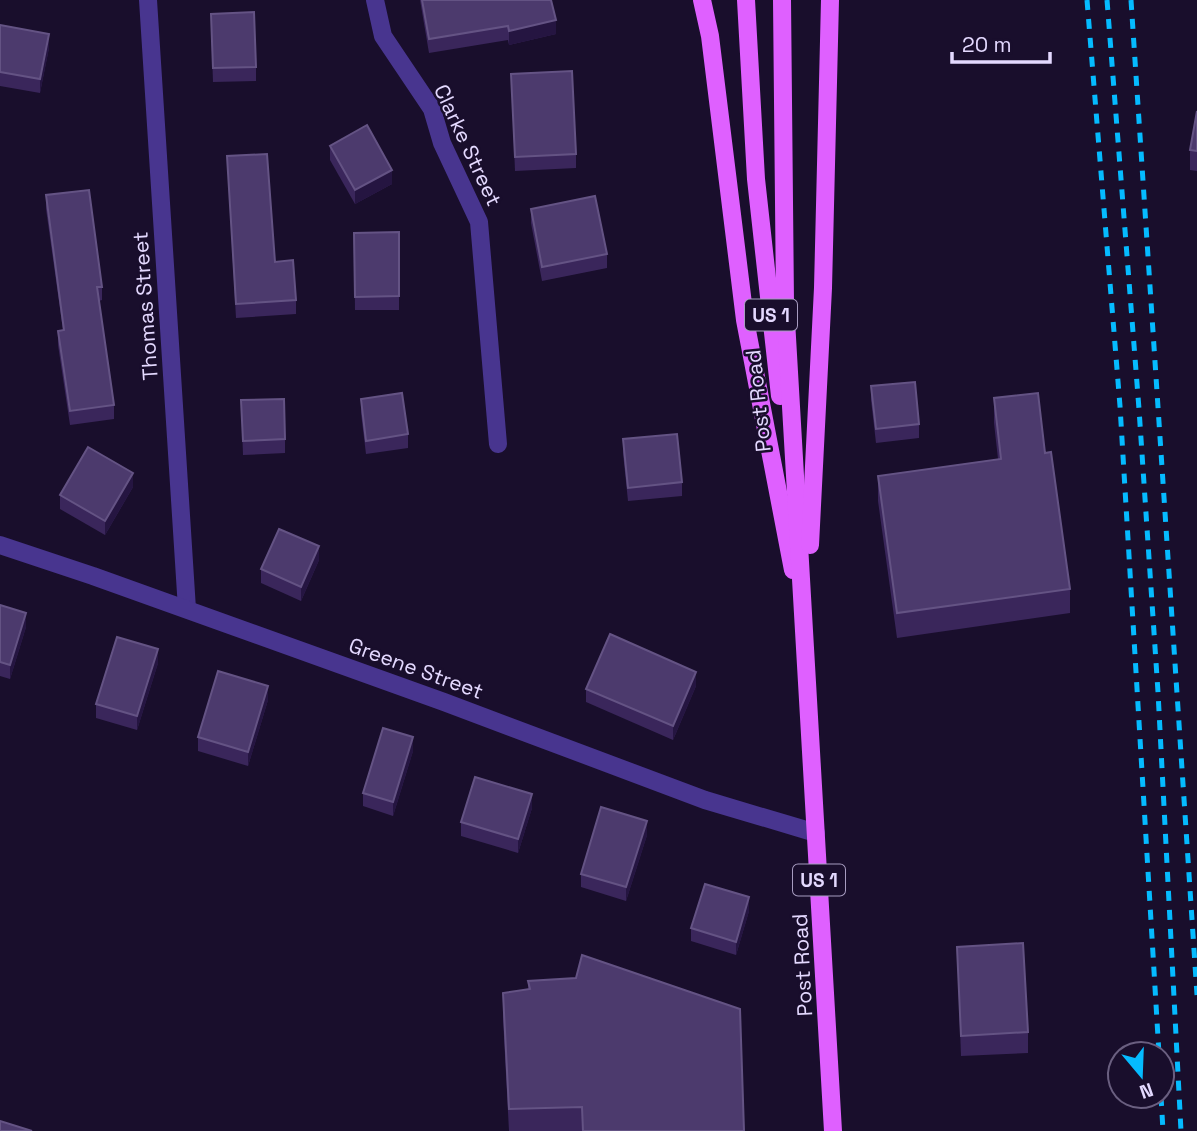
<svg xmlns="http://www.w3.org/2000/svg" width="1197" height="1131" font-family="'Space Grotesk',sans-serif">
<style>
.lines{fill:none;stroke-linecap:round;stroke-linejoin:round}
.street{stroke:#48358f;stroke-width:18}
.primary{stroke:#df60ff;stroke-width:18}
.rail{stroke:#05bbff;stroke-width:5;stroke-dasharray:10 9;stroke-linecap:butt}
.wall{fill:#3a265b}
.shaded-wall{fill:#251541}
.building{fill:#4c3a6d;stroke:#645384;stroke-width:2}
.labels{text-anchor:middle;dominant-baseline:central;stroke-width:5;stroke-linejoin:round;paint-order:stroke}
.shield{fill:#190e2c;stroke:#a79cc0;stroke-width:2}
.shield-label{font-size:19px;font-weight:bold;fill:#e4d9ff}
.street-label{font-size:21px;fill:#e4d9ff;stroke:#190e2c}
</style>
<rect width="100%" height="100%" fill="#190e2c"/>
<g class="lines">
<g class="street">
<path d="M148 0 187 609"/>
<path d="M375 0 383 36 432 109 442 143 479 222 498 444"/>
<path d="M0 545 93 576 444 702 705 800 816 833"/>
</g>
<g class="primary">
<path d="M702 0 710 36 745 320 793 570"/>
<path d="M746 0 756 179 780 396"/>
<path d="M782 0 785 303 833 1131"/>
<path d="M810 545 823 288 830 0"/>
</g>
<g class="rail">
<path d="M1087 0 1120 406 1159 1054"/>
<path d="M1107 0 1139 409 1158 692 1181 1131"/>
<path d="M1131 0 1197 995"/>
<path d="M1161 1096 1163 1131"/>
</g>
</g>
<g class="wall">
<path d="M420 0H551L556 34 509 45 508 40 429 53Z"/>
<path d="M0 25 49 48 40 93 0 86Z"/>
<path d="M211 27 256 67V81L213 82Z"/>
<path d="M511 74 576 154V168L515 171Z"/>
<path d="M1197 111V171L1190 170V150Z"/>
<path d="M330 146 392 184 355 204 330 160Z"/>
<path d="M227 156 275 262 296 300V314L236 318Z"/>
<path d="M46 195 102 287V300L99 301 114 405V419L70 425 58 345V331L63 330 46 209Z"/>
<path d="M531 209 607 254V268L542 281 531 223Z"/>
<path d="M399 232V310H355L354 233Z"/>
<path d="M871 386 919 424V438L876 443 871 400Z"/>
<path d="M994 398 1045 453 1070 589V613L897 638 878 501V476L998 459 994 423Z"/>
<path d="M361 399 408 434V448L366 454 361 413Z"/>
<path d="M241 400 285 439V453L243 455Z"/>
<path d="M623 439 682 482V496L628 501 623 453Z"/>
<path d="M133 487 105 535 60 509V495Z"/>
<path d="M319 560 301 601 261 583V569Z"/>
<path d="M0 605 26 627 10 679 0 676Z"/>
<path d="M158 663 137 730 96 718V704Z"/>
<path d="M696 686 673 740 586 702V689Z"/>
<path d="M268 700 248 766 198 751V737Z"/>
<path d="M413 751 393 816 363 806V793Z"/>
<path d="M532 808 518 853 461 836V822Z"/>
<path d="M647 835 626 901 581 887V874Z"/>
<path d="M749 911 736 955 691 941V928Z"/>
<path d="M957 947 1028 1032V1053L961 1056Z"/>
<path d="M528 981 744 1131H509L503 1018V993L528 989Z"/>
</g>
<g class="shaded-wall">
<path d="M556 20V34L509 45V31Z"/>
<path d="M49 34V48L40 93V79Z"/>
<path d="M392 170V184L355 204V190Z"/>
<path d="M133 473V487L105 535V521Z"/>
<path d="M319 546V560L301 601V587Z"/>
<path d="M26 613V627L10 679V665Z"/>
<path d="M158 649V663L137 730V716Z"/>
<path d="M696 672V686L673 740V726Z"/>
<path d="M268 686V700L248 766V752Z"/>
<path d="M413 737V751L393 816V802Z"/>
<path d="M532 794V808L518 853V839Z"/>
<path d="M647 821V835L626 901V887Z"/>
<path d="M749 897V911L736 955V942Z"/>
</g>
<g class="building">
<path d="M422 0H551L556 20 509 31 508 26 429 39Z"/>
<path d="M254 12 256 67 213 68 211 14Z"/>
<path d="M0 25 49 34 40 79 0 72Z"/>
<path d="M572 71 576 154 515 157 511 74Z"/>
<path d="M1197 111V151L1190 150Z"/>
<path d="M367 125 392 170 355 190 330 146Z"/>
<path d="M267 154 275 262 293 260 296 300 236 304 227 156Z"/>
<path d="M89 190 102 287H97L114 405 70 411 58 331 64 330 46 195Z"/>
<path d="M595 196 607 254 542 267 531 209Z"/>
<path d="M399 232V296L355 297 354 233Z"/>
<path d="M915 382 919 424 876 429 871 386Z"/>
<path d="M402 393 408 434 366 441 361 399Z"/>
<path d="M1038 393 1045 453 1051 452 1070 589 897 613 878 476 1001 459 994 398Z"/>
<path d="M284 399 285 439 243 441 241 400Z"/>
<path d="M677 434 682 482 628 488 623 439Z"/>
<path d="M88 447 133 473 105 521 60 495Z"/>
<path d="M279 529 319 546 301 587 261 569Z"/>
<path d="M0 605 26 613 10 665 0 662Z"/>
<path d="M610 634 696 672 673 726 586 689Z"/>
<path d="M117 637 158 649 137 716 96 704Z"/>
<path d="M218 671 268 686 248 752 198 737Z"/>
<path d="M383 728 413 737 393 802 363 793Z"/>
<path d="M475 777 532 794 518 839 461 822Z"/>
<path d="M601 807 647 821 626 887 581 874Z"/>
<path d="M705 884 749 897 736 942 691 928Z"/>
<path d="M1023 943 1028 1032 961 1036 957 947Z"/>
<path d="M582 955 740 1009 744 1131H583L582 1107 509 1109 503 993 530 989 528 981 576 978Z"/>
<path d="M0 1121 32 1131H0Z"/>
</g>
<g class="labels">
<g class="shield">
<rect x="745" y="299.5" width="52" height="31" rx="5"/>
<rect x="793" y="864.5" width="52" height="31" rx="5"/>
</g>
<g class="shield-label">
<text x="771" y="315">US 1</text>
<text x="819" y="880">US 1</text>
</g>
<g class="street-label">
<text transform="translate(468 145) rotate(65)">Clarke Street</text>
<text transform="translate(145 306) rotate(-94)">Thomas Street</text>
<text transform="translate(758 401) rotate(-96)">Post Road</text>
<text transform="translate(416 668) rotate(20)">Greene Street</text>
<text transform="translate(802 965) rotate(-93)">Post Road</text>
</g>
</g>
<g transform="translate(1141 1075) rotate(161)"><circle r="33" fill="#190e2c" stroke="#6a5f80" stroke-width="2"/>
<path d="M0-5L12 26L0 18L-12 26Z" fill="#05bbff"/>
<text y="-10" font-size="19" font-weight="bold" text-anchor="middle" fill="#e4d9ff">N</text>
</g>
<path d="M952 52v10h98v-10" fill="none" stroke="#e4d9ff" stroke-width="3.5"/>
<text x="962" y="52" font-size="21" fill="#e4d9ff" stroke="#190e2c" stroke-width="5" paint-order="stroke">20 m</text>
</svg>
